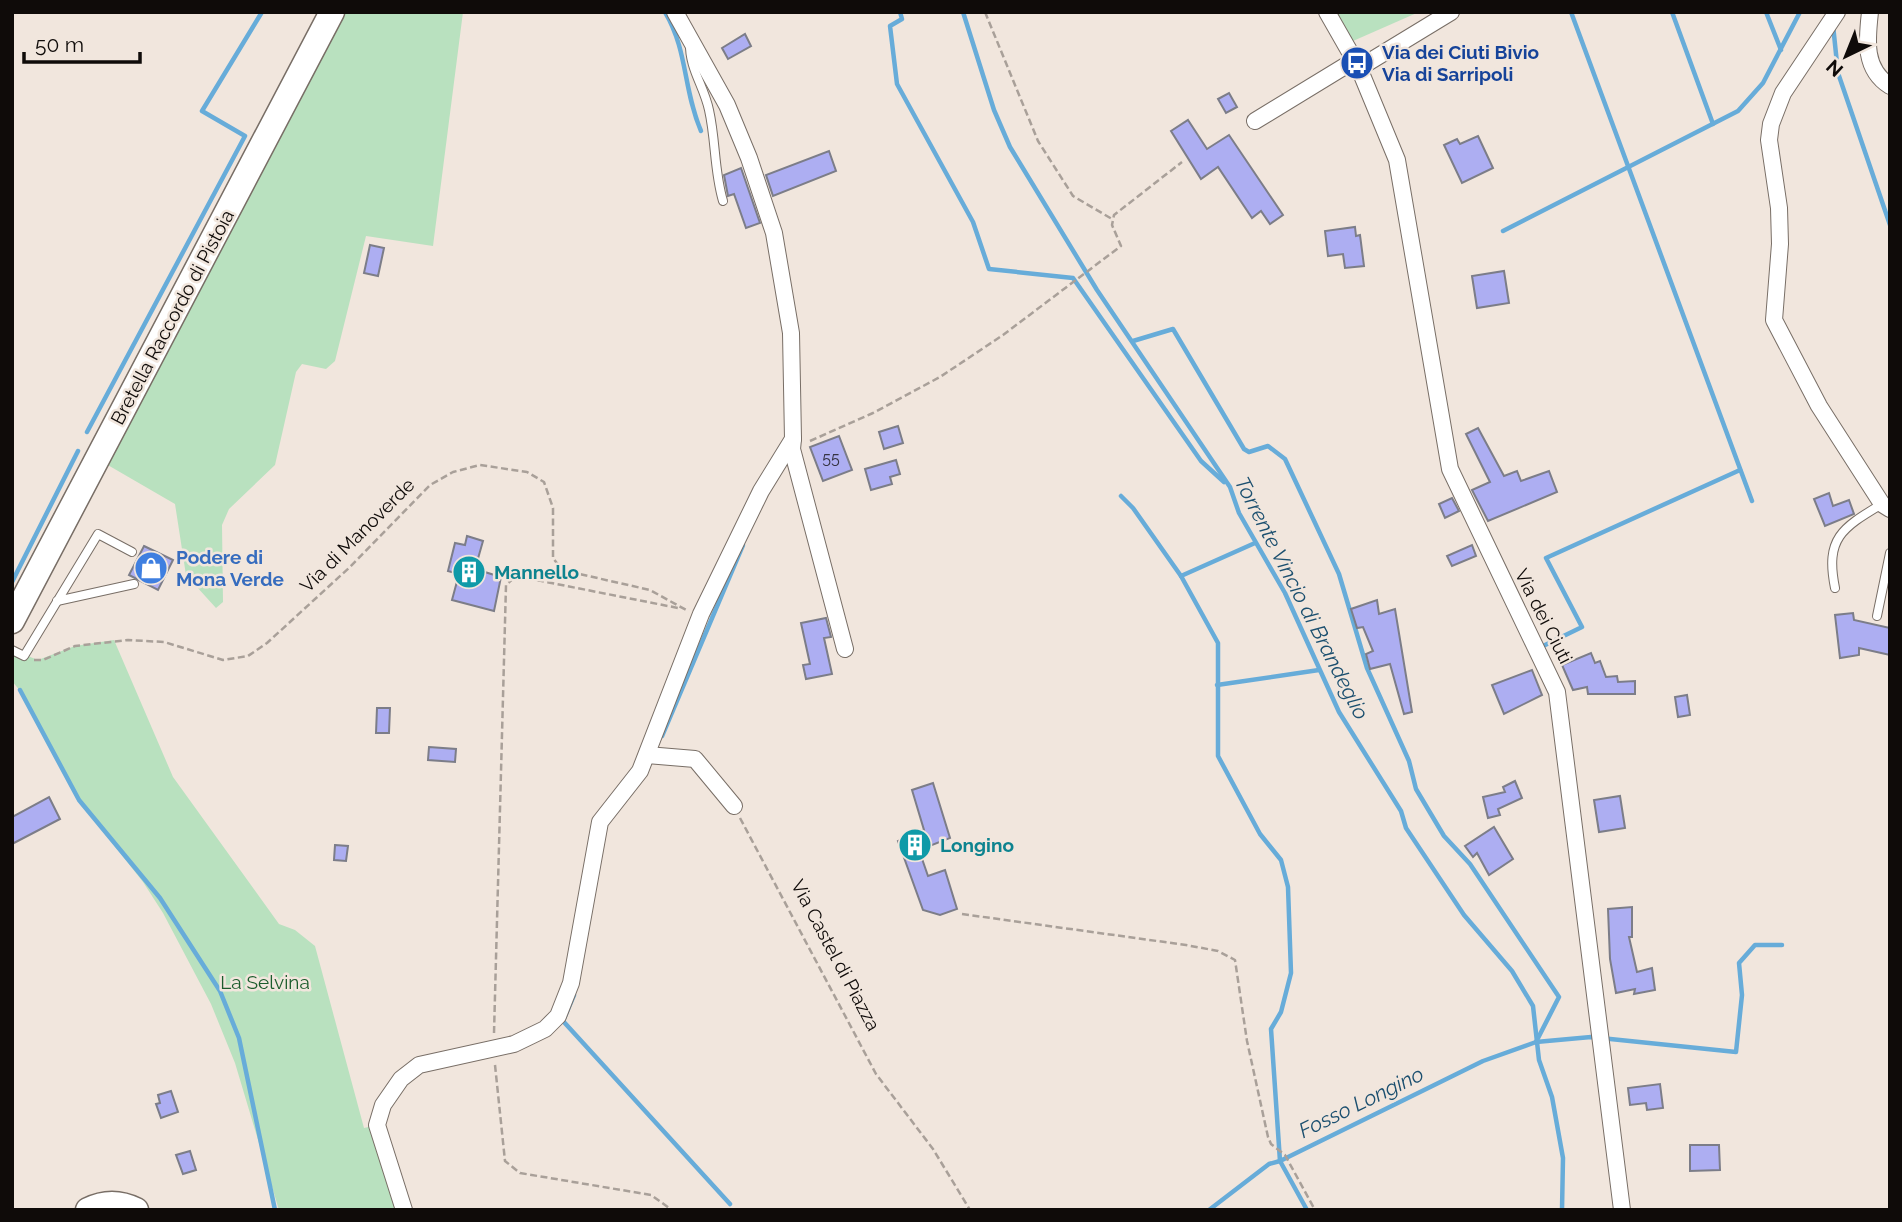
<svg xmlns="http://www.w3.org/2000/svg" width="1902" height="1222" font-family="Raleway,sans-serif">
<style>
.green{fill:#b9e1bf}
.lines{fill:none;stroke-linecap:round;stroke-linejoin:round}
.stream{stroke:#67acd9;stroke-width:4.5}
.building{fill:#adaef2;stroke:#7c7d88;stroke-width:2}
.service-casing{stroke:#786e66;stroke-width:10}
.minor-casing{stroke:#786e66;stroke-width:18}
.primary-casing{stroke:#786e66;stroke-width:27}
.path{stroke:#a9a099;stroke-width:2.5;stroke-dasharray:7 3.5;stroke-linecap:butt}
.service{stroke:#fff;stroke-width:8}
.minor{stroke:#fff;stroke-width:16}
.primary{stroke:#fff;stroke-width:24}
.labels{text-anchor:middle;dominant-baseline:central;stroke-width:5;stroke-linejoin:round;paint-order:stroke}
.number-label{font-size:16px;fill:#363443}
.transit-label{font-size:19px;font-weight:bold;fill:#164399;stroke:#f1e6dd;text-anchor:start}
.street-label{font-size:19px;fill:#0f0b09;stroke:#f1e6dd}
.shop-label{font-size:19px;font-weight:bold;fill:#366cbe;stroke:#f1e6dd;text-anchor:start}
.culture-label{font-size:19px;font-weight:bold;fill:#0d838f;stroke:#f1e6dd;text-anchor:start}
.park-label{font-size:19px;fill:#1b5c2c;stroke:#f1e6dd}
.water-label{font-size:21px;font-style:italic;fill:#1b4f6f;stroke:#f1e6dd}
</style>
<rect width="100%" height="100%" fill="#f1e6dd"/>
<g class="green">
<path d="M345 12H463L433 246 366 236 335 361 326 369 302 364 296 372 275 465 229 509 222 525 223 602 216 608 186 575 175 504 106 464Z"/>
<path d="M1337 12H1419L1353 41Z"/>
<path d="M114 640 173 777 279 924 295 930 315 946 364 1128 377 1125 404 1210H279L235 1063 211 1004 163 913 143 882 83 806 25 697 12 681V650L38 660 75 646Z"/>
</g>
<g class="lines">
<g class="stream">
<path d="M665 12C688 51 683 89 701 131"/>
<path d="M900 12 902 19 890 26 897 84 973 222 989 269 1073 278 1201 461 1224 482"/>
<path d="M963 12 994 110 1010 147 1097 290 1230 487 1239 513 1285 593 1339 712 1401 811 1406 828 1464 915 1512 971 1533 1006 1539 1060 1552 1097 1563 1158 1562 1210"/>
<path d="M1571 12 1752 501"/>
<path d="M1672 12 1713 124"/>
<path d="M1766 12 1781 50"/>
<path d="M1833 25 1838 73 1890 225"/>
<path d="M1503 231 1738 111 1763 83 1800 12"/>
<path d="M1133 341 1173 329 1244 449 1249 452 1268 446 1285 459 1339 574 1367 668 1409 761 1416 789 1444 836 1470 864 1559 997 1536 1042"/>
<path d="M87 432 245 136 202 111 262 12"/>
<path d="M1121 496 1133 508 1181 576 1218 643V756L1260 834 1281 860 1288 887 1291 973 1281 1012 1271 1029 1280 1161 1307 1210"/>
<path d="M1181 576 1255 543"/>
<path d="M12 582 78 451"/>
<path d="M1541 647 1582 627 1546 558 1740 470"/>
<path d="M1217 685 1319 670"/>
<path d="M20 690 79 800 160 898 220 991 239 1038 275 1210"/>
<path d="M662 736 743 545"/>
<path d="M574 995 563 1021 730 1204"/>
<path d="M1209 1210 1269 1164 1280 1161 1483 1061 1536 1042 1591 1037 1736 1052 1742 995 1739 963 1755 945H1782"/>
</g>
</g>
<g class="building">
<path d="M745 34 751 46 728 59 722 48Z"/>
<path d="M1229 93 1237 107 1226 113 1218 99Z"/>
<path d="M1188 120 1207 149 1229 135 1283 215 1270 224 1261 211 1252 218 1218 167 1201 179 1171 131Z"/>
<path d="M1478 136 1493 168 1462 183 1444 145 1457 139 1460 144Z"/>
<path d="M829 151 836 171 773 196 766 175Z"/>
<path d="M741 168 760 223 746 228 734 194 728 196 724 175Z"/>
<path d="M1355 227 1356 236 1360 235 1364 266 1345 268 1343 254 1328 256 1325 231Z"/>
<path d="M370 245 384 248 378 276 364 273Z"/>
<path d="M1504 271 1509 303 1477 308 1472 276Z"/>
<path d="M898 426 903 443 884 449 879 432Z"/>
<path d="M1478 428 1504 476 1517 471 1521 481 1549 471 1557 492 1488 521 1472 490 1490 482 1466 434Z"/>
<path d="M839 436 852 470 823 481 810 447Z"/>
<path d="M896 460 900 474 890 477 892 484 871 490 865 469Z"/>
<path d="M1829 493 1833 506 1849 500 1854 514 1825 526 1814 499Z"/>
<path d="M1452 498 1459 511 1445 518 1439 504Z"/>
<path d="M467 536 483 541 475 569 501 577 494 611 452 600 459 574 448 571 455 543 465 545Z"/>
<path d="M1472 545 1476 556 1452 566 1447 556Z"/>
<path d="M144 546 173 560 158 590 129 575Z"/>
<path d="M1377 600 1379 614 1395 609 1412 712 1404 714 1390 664 1370 669 1366 654 1373 651 1363 627 1357 628 1351 609Z"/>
<path d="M1853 613 1854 620 1890 628V655L1859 648V655L1840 658 1835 615Z"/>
<path d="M826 618 831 637 824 638 832 674 806 679 803 665 810 664 801 623Z"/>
<path d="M1591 653 1595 663 1600 661 1606 677 1617 676 1618 682 1635 681V694H1588L1587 687 1573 690 1562 665Z"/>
<path d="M1532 670 1542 695 1504 714 1492 685Z"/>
<path d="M1687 695 1690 715 1678 717 1675 697Z"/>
<path d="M377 708H390L389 733H376Z"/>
<path d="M429 747 456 749 455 762 428 760Z"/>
<path d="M1515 781 1522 798 1498 809 1500 815 1488 818 1483 797 1505 792 1503 787Z"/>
<path d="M933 783 950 838 919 850 928 876 945 870 957 909 940 915 923 910 898 841 924 830 912 790Z"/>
<path d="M1620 796 1625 828 1599 832 1594 800Z"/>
<path d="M49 797 60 819 12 844V817Z"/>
<path d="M1494 827 1513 859 1489 875 1477 853 1473 857 1465 846Z"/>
<path d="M335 845 348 846 346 861 334 860Z"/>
<path d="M1632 907V937H1629L1637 972 1652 968 1655 990 1634 994 1635 989 1616 993 1610 959 1608 909Z"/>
<path d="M1660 1084 1663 1108 1647 1110 1646 1103 1630 1105 1628 1088Z"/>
<path d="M171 1091 178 1112 161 1118 156 1104 160 1103 158 1095Z"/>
<path d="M1690 1145H1719L1720 1170 1690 1171Z"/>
<path d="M190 1151 196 1170 183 1174 176 1155Z"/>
</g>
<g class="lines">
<defs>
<g id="service">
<path d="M690 43C689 68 704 86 709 110 716 141 714 171 723 201"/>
<path d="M1835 588C1825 538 1842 528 1882 504"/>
<path d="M57 601 134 584"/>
<path d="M1877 616 1890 553"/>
<path d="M12 650 24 656 98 534 132 552"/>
</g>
<g id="minor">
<path d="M1327 12 1359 68 1397 160 1450 469 1557 692 1622 1210"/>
<path d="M1837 12 1783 93 1771 124 1769 140 1779 208 1780 244 1774 320 1819 406 1882 504 1890 509"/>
<path d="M1870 12C1867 39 1863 69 1890 86"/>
<path d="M1359 68 1451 12"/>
<path d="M1255 121 1355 60"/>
<path d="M793 439 792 449 845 649"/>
<path d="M647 755 695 759 734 806"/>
<path d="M404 1210 377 1125 383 1105 401 1079 419 1065 514 1044 545 1029 558 1016 571 983 600 822 640 771 701 614 761 491 793 439 791 333 774 233 749 158 727 105 675 12"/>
</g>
<g id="primary">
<path d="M12 621 332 12"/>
<path d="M88 1210C104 1202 120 1202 136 1210"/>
</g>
</defs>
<use href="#service" class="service-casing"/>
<use href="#minor" class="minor-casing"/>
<use href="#primary" class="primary-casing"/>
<g class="path">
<path d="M985 12 1038 141 1073 196 1112 219"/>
<path d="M810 441 873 413 940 377 1003 335 1121 246 1112 225 1114 215 1182 162"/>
<path d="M34 660H43L75 646 128 640 164 642 223 660 248 656 267 643 350 567 430 485 453 472 480 465 527 472 544 482 553 508V558L562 570 650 590 688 611"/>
<path d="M740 818 876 1074 933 1149 970 1210"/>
<path d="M962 914 1186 945 1218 951 1235 960 1247 1041 1268 1137 1271 1144 1285 1155 1315 1210"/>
<path d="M494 1033 506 585 516 576 678 608"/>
<path d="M495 1065 505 1161 520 1173 651 1195 672 1210"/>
</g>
<use href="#service" class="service"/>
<use href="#minor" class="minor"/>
<use href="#primary" class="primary"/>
</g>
<defs>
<symbol id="bus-disc" viewBox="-11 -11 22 22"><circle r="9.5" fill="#1a4fb4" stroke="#f1e6dd"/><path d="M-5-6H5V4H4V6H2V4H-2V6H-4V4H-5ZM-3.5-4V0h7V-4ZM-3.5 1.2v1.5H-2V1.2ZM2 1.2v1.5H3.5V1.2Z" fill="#fff"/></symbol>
<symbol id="shop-disc" viewBox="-11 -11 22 22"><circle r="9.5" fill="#3f7fe0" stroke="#f1e6dd"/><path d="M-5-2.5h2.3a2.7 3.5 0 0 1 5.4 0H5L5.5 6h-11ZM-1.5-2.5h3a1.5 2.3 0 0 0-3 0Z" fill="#fff"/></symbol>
<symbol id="building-disc" viewBox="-11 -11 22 22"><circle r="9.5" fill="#0f9aa8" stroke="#f1e6dd"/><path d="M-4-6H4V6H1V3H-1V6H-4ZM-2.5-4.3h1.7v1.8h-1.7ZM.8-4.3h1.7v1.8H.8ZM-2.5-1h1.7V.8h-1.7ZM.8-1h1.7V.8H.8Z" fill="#fff"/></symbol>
</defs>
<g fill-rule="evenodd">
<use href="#bus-disc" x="1338" y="44" width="38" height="38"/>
<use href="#shop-disc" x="132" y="549" width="38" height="38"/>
<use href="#building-disc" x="450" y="553" width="38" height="38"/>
<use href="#building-disc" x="896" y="826" width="38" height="38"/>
</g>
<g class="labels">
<g class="number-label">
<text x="831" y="458">55</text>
</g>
<g class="transit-label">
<text x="1382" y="52">Via dei Ciuti Bivio<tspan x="1382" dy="22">Via di Sarripoli</tspan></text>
</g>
<g class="street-label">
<text transform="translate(172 317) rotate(-62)">Bretella Raccordo di Pistoia</text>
<text transform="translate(357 535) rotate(-45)">Via di Manoverde</text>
<text transform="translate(1544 616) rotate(63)">Via dei Ciuti</text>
<text transform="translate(836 955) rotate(62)">Via Castel di Piazza</text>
</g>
<g class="shop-label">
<text x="176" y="557">Podere di<tspan x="176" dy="22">Mona Verde</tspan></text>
</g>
<g class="culture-label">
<text x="494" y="572">Mannello</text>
<text x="940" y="845">Longino</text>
</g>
<g class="park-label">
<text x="265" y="982">La Selvina</text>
</g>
<g class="water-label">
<text transform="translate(1302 598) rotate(63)">Torrente Vincio di Brandeglio</text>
<text transform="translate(1361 1102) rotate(-26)">Fosso Longino</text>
</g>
</g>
<rect width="1902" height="1222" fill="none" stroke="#0f0b09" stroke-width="28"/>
<g transform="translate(1846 56) rotate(223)" stroke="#f1e6dd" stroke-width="5" paint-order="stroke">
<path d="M0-5L12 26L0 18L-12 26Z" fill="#0f0b09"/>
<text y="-10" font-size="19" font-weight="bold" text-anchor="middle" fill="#0f0b09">N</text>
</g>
<path d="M24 52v10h116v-10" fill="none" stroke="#0f0b09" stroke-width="3.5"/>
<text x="35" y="52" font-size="21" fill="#0f0b09" stroke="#f1e6dd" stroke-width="5" paint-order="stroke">50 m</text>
</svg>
